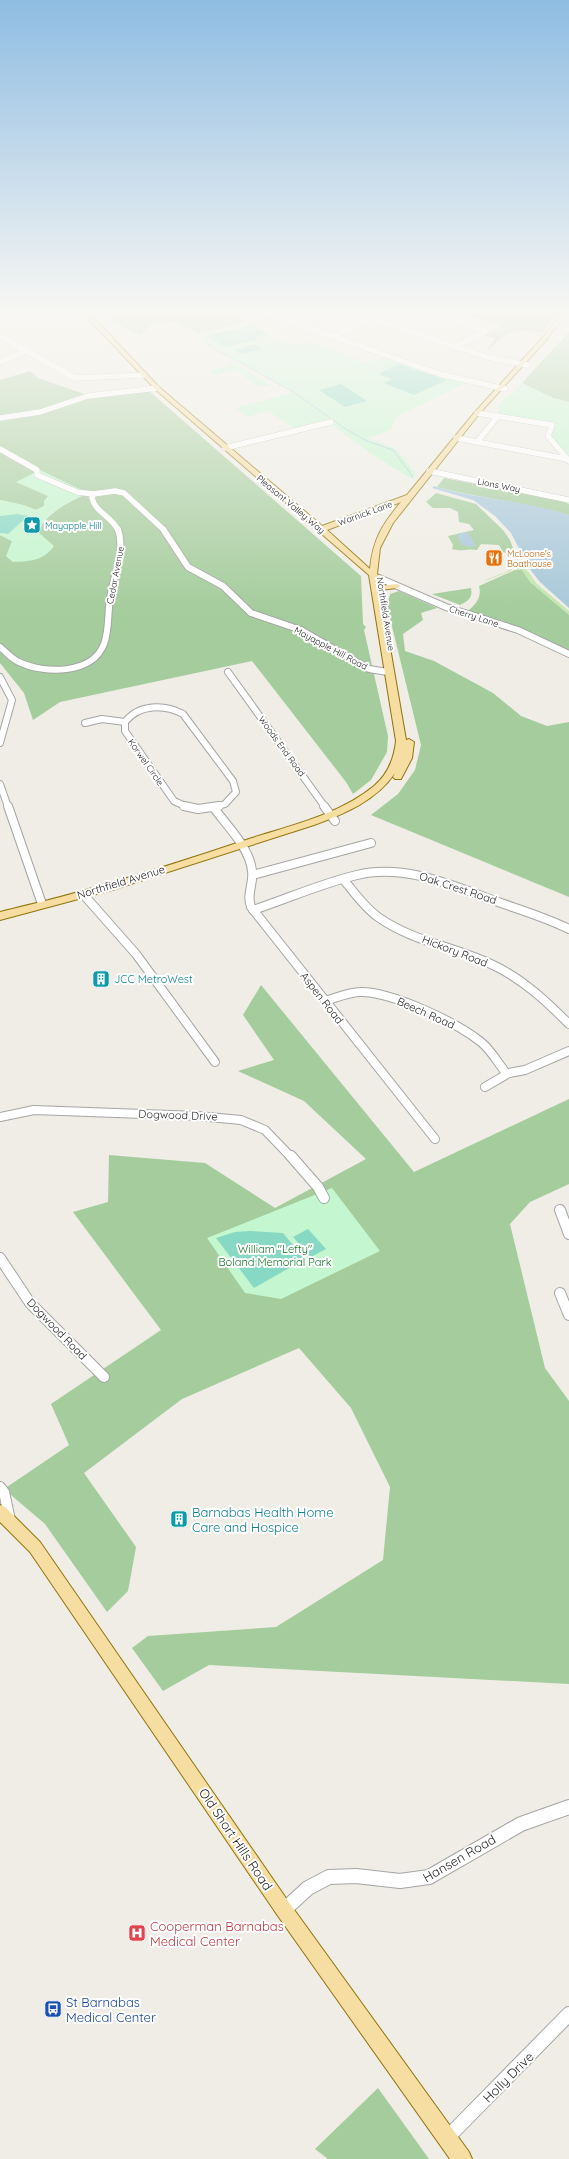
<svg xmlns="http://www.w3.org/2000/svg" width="569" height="2159" font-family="Quicksand,sans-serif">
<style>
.grass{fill:#c2e6ae}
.forest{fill:#a4cc9c}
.park{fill:#c4f6cf}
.pitch{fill:#87d9c4}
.water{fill:#a8c8da}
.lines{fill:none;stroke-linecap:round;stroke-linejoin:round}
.stream{stroke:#a8c8da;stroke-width:1}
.minor-far4-casing{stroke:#a5a5a5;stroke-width:6}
.minor-far3-casing{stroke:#a5a5a5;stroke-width:8}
.minor-far2-casing{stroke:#a5a5a5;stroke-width:10}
.minor-far1-casing{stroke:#a5a5a5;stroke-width:12}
.minor-casing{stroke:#a5a5a5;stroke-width:16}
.major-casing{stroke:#907409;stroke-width:2}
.minor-far4{stroke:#fff;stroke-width:5.5}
.minor-far3{stroke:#fff;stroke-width:6}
.minor-far2{stroke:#fff;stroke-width:8}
.minor-far1{stroke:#fff;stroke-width:10}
.minor{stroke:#fff;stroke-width:14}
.major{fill:#f6dda2;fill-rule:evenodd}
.labels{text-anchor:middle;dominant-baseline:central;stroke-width:4;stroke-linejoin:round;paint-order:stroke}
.far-street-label{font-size:9px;fill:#1e1e1e;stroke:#fff}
.far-culture-label{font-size:9px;fill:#0d838f;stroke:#fff;text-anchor:start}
.far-food-label{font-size:9px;fill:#c56008;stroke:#fff;text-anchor:start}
.street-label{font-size:11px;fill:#1e1e1e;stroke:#fff}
.culture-label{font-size:11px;fill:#0d838f;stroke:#fff;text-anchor:start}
.park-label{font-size:11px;fill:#127727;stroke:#fff}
.near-culture-label{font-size:13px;fill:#0d838f;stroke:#fff;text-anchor:start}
.near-street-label{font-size:13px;fill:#1e1e1e;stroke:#fff}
.near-health-label{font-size:13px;fill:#be3a42;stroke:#fff;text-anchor:start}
.near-transit-label{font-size:13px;fill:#164399;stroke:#fff;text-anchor:start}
</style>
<rect width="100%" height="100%" fill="#efede5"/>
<path class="grass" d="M521 562 537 584 569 611V615L530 582 522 570H517V566L508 572 488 580H485L506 572Z"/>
<g class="forest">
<path d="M122 311H214L247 321 200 334 177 322 153 323 140 335 111 321 123 315Z"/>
<path d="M454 311H488L504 316 503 311H558L543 332C511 329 508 329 486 353L495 338 484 335 502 326Z"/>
<path d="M569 332V402L553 398 522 383Z"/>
<path d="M30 371 38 378 90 396 148 390 361 576 363 624 366 627 364 630 388 736 387 752 371 780 353 794 346 782 252 661 60 702 33 720 24 693 0 663V535L12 541 38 532C47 512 69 502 88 493L49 496 44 506 36 510 23 505 0 500V380Z"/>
<path d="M444 478 559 500 569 504V515C526 502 481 499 437 487Z"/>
<path d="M436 493 476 504 503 530 510 540 516 556 503 552 499 545 481 544 477 550C468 548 460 552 452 549L453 545 448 536 474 530 469 524 459 522 458 512 450 508H433L426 502Z"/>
<path d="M515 570H522L530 582 569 615V651L467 612C476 604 482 598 479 586Z"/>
<path d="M471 588C473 598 468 601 460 605L432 594Z"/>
<path d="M399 591 437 608 421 613 423 620 403 634 405 651 434 661 493 693 521 716 547 726 569 722V897L371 815 398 794 415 770 421 745 387 606 390 594Z"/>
<path d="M261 985 414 1172 569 1099V1184L530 1202 510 1224 545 1368 569 1401V1684L209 1665 163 1691 132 1648 148 1636 276 1627 383 1560 390 1487 351 1408 299 1348 182 1399 84 1473 136 1547 128 1591 107 1612 45 1524 4 1489 69 1445 51 1404 161 1330 73 1212 108 1202 109 1155 205 1163 275 1208 366 1159 304 1101 238 1071 274 1060 243 1015Z"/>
<path d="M378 2088 429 2159H328L315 2149Z"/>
</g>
<g class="park">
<path d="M271 317 279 319 258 325 273 339 298 345 307 342 320 344 364 363 391 356 471 381 397 416 390 430 368 438 396 449 416 474 412 479 373 455 331 424 293 427 268 411 247 417 236 408 295 392 208 346 200 334Z"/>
<path d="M235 363 270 385 260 387 234 370 216 375 210 371 228 366 226 364Z"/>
<path d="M522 383 553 398 569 402V455L551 436 554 426 496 415 500 409 498 406 505 398 509 397Z"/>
<path d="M40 470 88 493C69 502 47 511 38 532L54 546C43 561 31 561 13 562L6 556 12 541 0 535V500L23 505 36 510 44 506V501L48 496 16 482Z"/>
<path d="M332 1188 380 1251 281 1299 245 1293 207 1238Z"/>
</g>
<g class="pitch">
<path d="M253 325 267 334 255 337 259 339 226 347 206 336Z"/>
<path d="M255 344 263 349 242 354 234 350Z"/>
<path d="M398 364 447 380 414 395 384 383 392 379 378 374Z"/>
<path d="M341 384 367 401 345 407 319 390Z"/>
<path d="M17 514 28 516 8 534 0 533V516Z"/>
<path d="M308 1229 326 1249 311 1257 293 1237Z"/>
<path d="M250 1231 283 1233 305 1259 254 1288 216 1238 235 1232Z"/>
</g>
<g class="water">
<path d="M434 486C478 500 525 500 569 515V608L540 582 529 568 511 533 495 516 473 500 432 488Z"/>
<path d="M459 533H468L476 545 470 547 462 545 458 538Z"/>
</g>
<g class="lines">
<path class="stream" d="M175 311 213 348 295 393 344 428 367 441 393 450 413 477"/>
<defs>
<g id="minor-far4">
<path d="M259 311 440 374 505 389"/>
<path d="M347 311 487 357 527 365"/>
<path d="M425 311 486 331 455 347"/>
<path d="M0 336 75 378 144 375"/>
<path d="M331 337 371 319"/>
<path d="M0 362 26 351"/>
<path d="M477 413 552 425 548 436 569 461"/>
<path d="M0 418 40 412 88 396 157 388"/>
<path d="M456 438 567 459"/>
<path d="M477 442 498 416"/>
<path d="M225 448 331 422"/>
<path d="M0 449 37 470V475L77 492 93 494 115 491 124 493 164 530"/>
<path d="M429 471 569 500"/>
<path d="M93 494 92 498C95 512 112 517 118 530"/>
</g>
<g id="minor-far3">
<path d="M163 529 188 567 223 586 251 613 301 630 369 669 388 672"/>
<path d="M379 578 446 607 518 630 569 654"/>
<path d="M0 647C6 652 12 659 19 662 44 674 92 675 104 644 110 628 107 609 111 593 115 572 125 550 118 529"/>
<path d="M228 672 325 807"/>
<path d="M0 677 12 700 0 743"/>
<path d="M85 723 102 719 125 722"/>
<path d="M0 784 8 807"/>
<path d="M187 807 174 801 125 731V722C139 704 164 704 183 714L233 781 236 792 225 804 215 807"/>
</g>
<g id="minor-far2">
<path d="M8 806 42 904"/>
<path d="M184 806 198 809 219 806"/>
<path d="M324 806 335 821"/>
<path d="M214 808C227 826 250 848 252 871 254 884 246 894 251 907L435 1139"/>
<path d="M253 875 371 843"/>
<path d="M343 879C354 892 364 907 378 917 413 942 457 947 495 966 524 980 547 1002 569 1024"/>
<path d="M83 894 136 954 215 1062"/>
<path d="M253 910C287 899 322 883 357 875 406 863 456 887 501 903 524 911 547 918 569 929"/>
<path d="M325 1001C336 998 348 992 361 992 392 992 456 1022 481 1042 491 1050 498 1063 506 1073H509"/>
<path d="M485 1087 509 1073 525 1070 569 1051"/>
<path d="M0 1117 34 1110 198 1116 241 1120 265 1130 291 1157"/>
</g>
<g id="minor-far1">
<path d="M291 1156 318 1187 324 1198"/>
<path d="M560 1210 569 1234"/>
<path d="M0 1258 30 1303 104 1377"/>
<path d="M560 1293 569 1315"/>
<path d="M0 1487 4 1492 10 1520"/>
</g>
<g id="minor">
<path d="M284 1910 308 1888 329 1877 356 1876 400 1881 429 1877 521 1824 569 1807"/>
<path d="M447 2138 569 2014"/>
</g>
<g id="major">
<path d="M81 311H87L159 387 322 526 407 495 475 412 544 336 562 311H568L548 338 479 414 393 523 380 548 377 574 381 577 378 579 379 586 397 584 401 586 397 588 380 590 406 740 409 739 414 742 412 758 401 779H395L393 777 395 773C376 801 344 814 314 825L112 890 0 920V912C27 905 55 899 82 891 139 875 196 857 252 838 293 825 340 814 374 786 388 774 394 759 396 741L369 575 155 389ZM401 502C382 525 373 539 370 569L327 530Z"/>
<path d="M0 1505 5 1507 40 1542 290 1904 469 2152 472 2159H450L278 1916 30 1552 0 1522Z"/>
</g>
</defs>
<use href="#minor-far4" class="minor-far4-casing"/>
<use href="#minor-far3" class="minor-far3-casing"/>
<use href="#minor-far2" class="minor-far2-casing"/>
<use href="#minor-far1" class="minor-far1-casing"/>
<use href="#minor" class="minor-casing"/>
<use href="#major" class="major-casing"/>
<use href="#minor-far4" class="minor-far4"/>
<use href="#minor-far3" class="minor-far3"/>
<use href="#minor-far2" class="minor-far2"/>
<use href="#minor-far1" class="minor-far1"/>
<use href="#minor" class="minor"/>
<use href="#major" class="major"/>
</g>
<linearGradient id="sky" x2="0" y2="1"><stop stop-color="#8ebce2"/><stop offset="0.51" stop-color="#f8f7f3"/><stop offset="1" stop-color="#f8f7f3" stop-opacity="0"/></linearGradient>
<rect width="569" height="613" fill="url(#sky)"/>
<defs>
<symbol id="sight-square" viewBox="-11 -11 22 22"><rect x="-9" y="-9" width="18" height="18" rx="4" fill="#0f9aa8" stroke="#fff"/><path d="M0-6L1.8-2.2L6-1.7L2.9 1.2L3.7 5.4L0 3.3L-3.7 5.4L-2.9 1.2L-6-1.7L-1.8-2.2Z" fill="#fff"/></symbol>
<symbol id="restaurant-square" viewBox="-11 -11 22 22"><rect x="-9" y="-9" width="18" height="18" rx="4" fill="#e8710a" stroke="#fff"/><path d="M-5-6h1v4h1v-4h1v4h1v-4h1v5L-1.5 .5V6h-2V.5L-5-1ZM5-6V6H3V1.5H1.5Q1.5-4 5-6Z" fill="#fff"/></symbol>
<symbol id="building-square" viewBox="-11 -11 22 22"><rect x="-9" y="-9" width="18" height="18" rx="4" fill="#0f9aa8" stroke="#fff"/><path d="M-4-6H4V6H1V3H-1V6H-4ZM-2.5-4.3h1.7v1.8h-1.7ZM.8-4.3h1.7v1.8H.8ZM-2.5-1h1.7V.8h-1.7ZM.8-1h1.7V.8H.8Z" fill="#fff"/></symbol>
<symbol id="hospital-square" viewBox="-11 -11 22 22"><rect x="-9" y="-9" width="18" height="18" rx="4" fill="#e0444e" stroke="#fff"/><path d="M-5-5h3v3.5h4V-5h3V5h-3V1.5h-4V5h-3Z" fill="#fff"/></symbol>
<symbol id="bus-square" viewBox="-11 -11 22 22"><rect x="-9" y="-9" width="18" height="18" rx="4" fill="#1a4fb4" stroke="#fff"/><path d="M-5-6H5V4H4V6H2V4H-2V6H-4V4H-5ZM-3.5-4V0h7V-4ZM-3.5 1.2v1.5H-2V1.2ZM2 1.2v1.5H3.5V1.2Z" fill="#fff"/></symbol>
</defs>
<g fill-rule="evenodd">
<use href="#sight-square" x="22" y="515" width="20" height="20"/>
<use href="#restaurant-square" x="484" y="548" width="20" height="20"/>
<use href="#building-square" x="91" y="969" width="20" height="20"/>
<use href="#building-square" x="169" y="1509" width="20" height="20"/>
<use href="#hospital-square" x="127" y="1923" width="20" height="20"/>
<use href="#bus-square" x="43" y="1999" width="20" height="20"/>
</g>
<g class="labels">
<g class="far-street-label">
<text transform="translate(499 485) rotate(11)">Lions Way</text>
<text transform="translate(291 504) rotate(40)">Pleasant Valley Way</text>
<text transform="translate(365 513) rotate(-20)">Warnick Lane</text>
<text transform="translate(115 575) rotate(-79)">Cedar Avenue</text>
<text transform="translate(386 614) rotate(81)">Northfield Avenue</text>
<text transform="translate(474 616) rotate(18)">Cherry Lane</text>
<text transform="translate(331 648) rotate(28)">Mayapple Hill Road</text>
<text transform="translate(282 746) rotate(54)">Woods End Road</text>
<text transform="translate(146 762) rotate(55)">Korwel Circle</text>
</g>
<g class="far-culture-label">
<text x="45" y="525">Mayapple Hill</text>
</g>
<g class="far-food-label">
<text x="507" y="553">McLoone's<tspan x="507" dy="10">Boathouse</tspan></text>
</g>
<g class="street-label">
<text transform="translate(121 882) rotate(-17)">Northfield Avenue</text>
<text transform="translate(458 888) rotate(18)">Oak Crest Road</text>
<text transform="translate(455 951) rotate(21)">Hickory Road</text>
<text transform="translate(322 998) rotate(52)">Aspen Road</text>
<text transform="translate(426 1013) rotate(24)">Beech Road</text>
<text transform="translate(178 1115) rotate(2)">Dogwood Drive</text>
<text transform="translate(57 1329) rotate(46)">Dogwood Road</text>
</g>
<g class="culture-label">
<text x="114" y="979">JCC MetroWest</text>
</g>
<g class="park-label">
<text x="275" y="1249">William "Lefty"<tspan x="275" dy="13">Boland Memorial Park</tspan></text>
</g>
<g class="near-culture-label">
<text x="192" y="1512">Barnabas Health Home<tspan x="192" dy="15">Care and Hospice</tspan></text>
</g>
<g class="near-street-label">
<text transform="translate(236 1839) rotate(56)">Old Short Hills Road</text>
<text transform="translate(459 1858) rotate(-30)">Hansen Road</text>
<text transform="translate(508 2077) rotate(-45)">Holly Drive</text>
</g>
<g class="near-health-label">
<text x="150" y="1926">Cooperman Barnabas<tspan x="150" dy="15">Medical Center</tspan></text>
</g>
<g class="near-transit-label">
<text x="66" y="2002">St Barnabas<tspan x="66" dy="15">Medical Center</tspan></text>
</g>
</g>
</svg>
